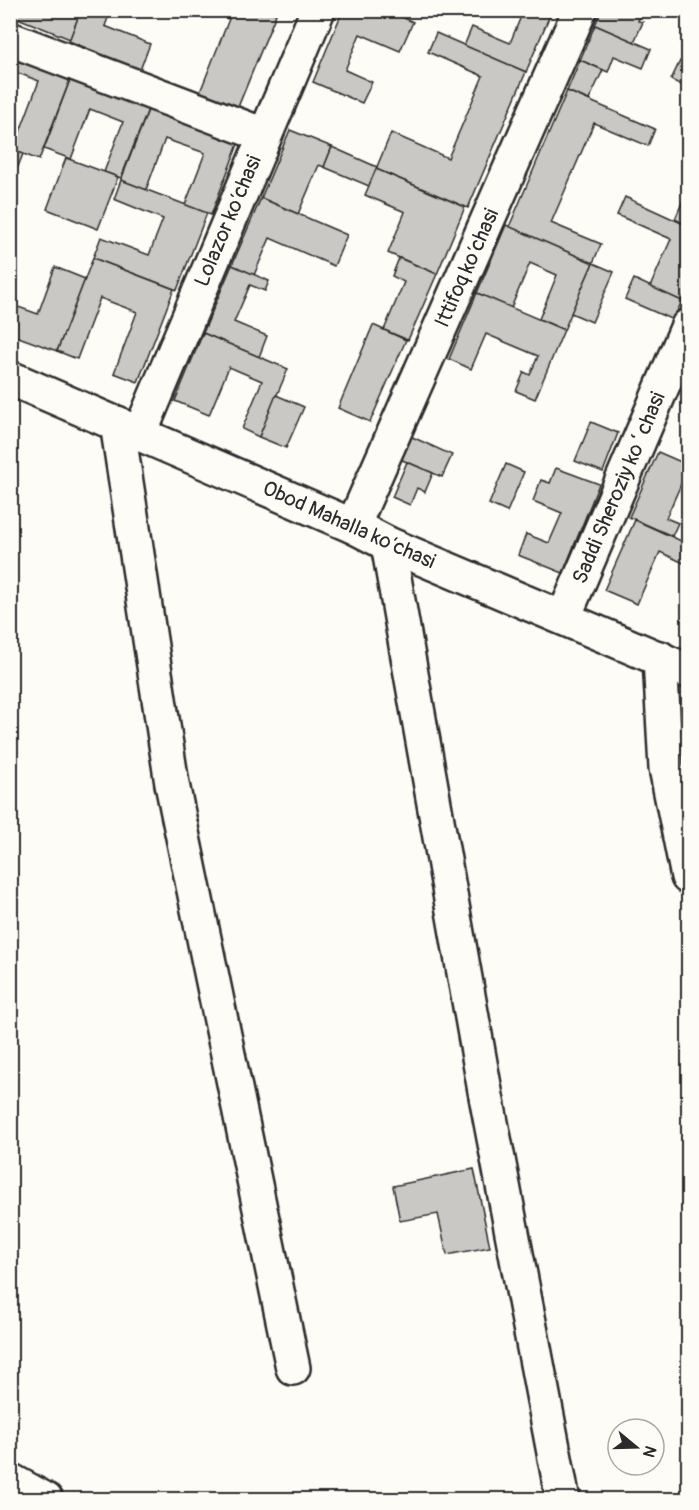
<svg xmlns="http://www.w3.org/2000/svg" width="699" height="1510" font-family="Pangolin,sans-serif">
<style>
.building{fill:#c9c8c4;stroke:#2b2b2b;stroke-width:1.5}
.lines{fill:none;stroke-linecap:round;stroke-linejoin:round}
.minor-casing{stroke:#2b2b2b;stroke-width:38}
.minor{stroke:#fdfcf7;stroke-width:33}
.labels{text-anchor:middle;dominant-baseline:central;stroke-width:4.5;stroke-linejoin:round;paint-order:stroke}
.street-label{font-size:21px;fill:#2b2b2b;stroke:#fdfcf7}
</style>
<rect width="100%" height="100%" fill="#fdfcf7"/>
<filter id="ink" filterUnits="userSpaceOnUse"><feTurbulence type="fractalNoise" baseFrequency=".0167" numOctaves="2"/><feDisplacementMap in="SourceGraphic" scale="12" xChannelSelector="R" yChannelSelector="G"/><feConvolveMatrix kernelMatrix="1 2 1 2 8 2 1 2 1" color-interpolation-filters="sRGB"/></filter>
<g filter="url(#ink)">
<g class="building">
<path d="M10 10H81L70 39 10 15Z"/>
<path d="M81 10H111L105 26 150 44 140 70 69 41Z"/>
<path d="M208 10H268L276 14 238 107 200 92 229 19Z"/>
<path d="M343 10H386L413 22 400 51 360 34 345 70 372 82 362 103 313 82Z"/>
<path d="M513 10H552L526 72 464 46 472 27 510 43 522 14Z"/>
<path d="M602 10H643L638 21 643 22 634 42 595 25Z"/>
<path d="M595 25 651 49 643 68 614 56 608 72 580 60Z"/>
<path d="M436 33 526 72 468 208 376 169 391 133 448 158 483 76 428 52Z"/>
<path d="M10 48 73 72 39 160 13 150 39 81 10 70Z"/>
<path d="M580 60 603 70 589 100 567 91Z"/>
<path d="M680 61 688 65V88L671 80Z"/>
<path d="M73 72 151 102 121 178 104 172 123 122 90 109 71 159 44 149Z"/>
<path d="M567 91 655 129 648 146 594 123 551 223 601 244 593 263 509 227Z"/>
<path d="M150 105 240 139 211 215 185 205 205 153 165 139 146 190 121 180Z"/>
<path d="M290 130 332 147 324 167 319 165 298 214 261 198Z"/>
<path d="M332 147 377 167 369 186 324 167Z"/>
<path d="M10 149 23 154 10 187Z"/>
<path d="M66 158 118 177 98 229 47 209Z"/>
<path d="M376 169 465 207 437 274 388 253 405 212 365 195Z"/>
<path d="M121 180 207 213 177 290 93 258 101 237 149 255 163 219 114 199Z"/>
<path d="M688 189V226L675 219Z"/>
<path d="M625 197 688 226V285L682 301 650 287 671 239 617 215Z"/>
<path d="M261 198 347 235 334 266 270 238 254 275 232 265Z"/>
<path d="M506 225 593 263 564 330 539 319 557 275 530 263 511 308 477 293Z"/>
<path d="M93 258 174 289 138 382 114 373 137 312 100 298 77 359 57 351Z"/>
<path d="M399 258 437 274 408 340 384 330 404 282 392 276Z"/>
<path d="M593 263 614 272 592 322 571 313Z"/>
<path d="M232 265 269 281 265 291 250 285 234 322 267 336 259 357 203 333Z"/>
<path d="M55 267 85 279 57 351 10 334V304L38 314Z"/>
<path d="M634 279 682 301 673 320 625 299Z"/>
<path d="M477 293 564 330 535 399 516 391 524 372 530 375 538 356 486 334 471 369 449 359Z"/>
<path d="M373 325 406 340 370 422 338 408Z"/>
<path d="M203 333 288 369 259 437 242 429 262 381 229 367 209 415 175 401Z"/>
<path d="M276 395 304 407 286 448 259 437Z"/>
<path d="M591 422 618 433 603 472 575 461Z"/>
<path d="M410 436 452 455 442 477 400 459Z"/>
<path d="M658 452 688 465V485L682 482 666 518 678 523 672 536 629 517Z"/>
<path d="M407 462 433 473 425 492 417 488 410 505 392 497Z"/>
<path d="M506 464 524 472 507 512 489 504Z"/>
<path d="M556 468 599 484 563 573 518 555 526 534 549 543 562 513 533 501 541 480 550 483Z"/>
<path d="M635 520 688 544V565L660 552 637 604 604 590Z"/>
<path d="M474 1169 490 1247 447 1255 438 1214 400 1221 393 1186Z"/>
</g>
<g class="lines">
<defs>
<g id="minor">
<path d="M10 39 264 135"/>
<path d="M10 378 353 526 388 544 688 671"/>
<path d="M117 423 172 784 293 1368"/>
<path d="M140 433 318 10"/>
<path d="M353 526 580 10"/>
<path d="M388 544 485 1091 563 1500"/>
<path d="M564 617 688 326"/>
<path d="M660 658 666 768 688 877"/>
<path d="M10 1480 46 1500"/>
</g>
</defs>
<use href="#minor" class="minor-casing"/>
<use href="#minor" class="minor"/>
</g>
</g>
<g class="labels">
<g class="street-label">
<text transform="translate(228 221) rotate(-67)">Lolazor ko‘chasi</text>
<text transform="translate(467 268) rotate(-66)">Ittifoq ko‘chasi</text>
<text transform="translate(619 488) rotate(-67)">Saddi Sheroziy koʻchasi</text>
<text transform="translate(349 525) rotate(24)">Obod Mahalla ko‘chasi</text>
</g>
</g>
<rect width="699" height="1510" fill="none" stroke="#fdfcf7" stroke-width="36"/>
<rect x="18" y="18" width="663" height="1474" fill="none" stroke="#2b2b2b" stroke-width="2" filter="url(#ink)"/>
<g transform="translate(636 1447) rotate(109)"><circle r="28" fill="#fdfcf7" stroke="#a9a8a5" stroke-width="1.5"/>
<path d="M0-4.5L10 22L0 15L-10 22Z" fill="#2b2b2b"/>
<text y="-9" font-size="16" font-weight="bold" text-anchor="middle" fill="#2b2b2b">N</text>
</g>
</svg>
